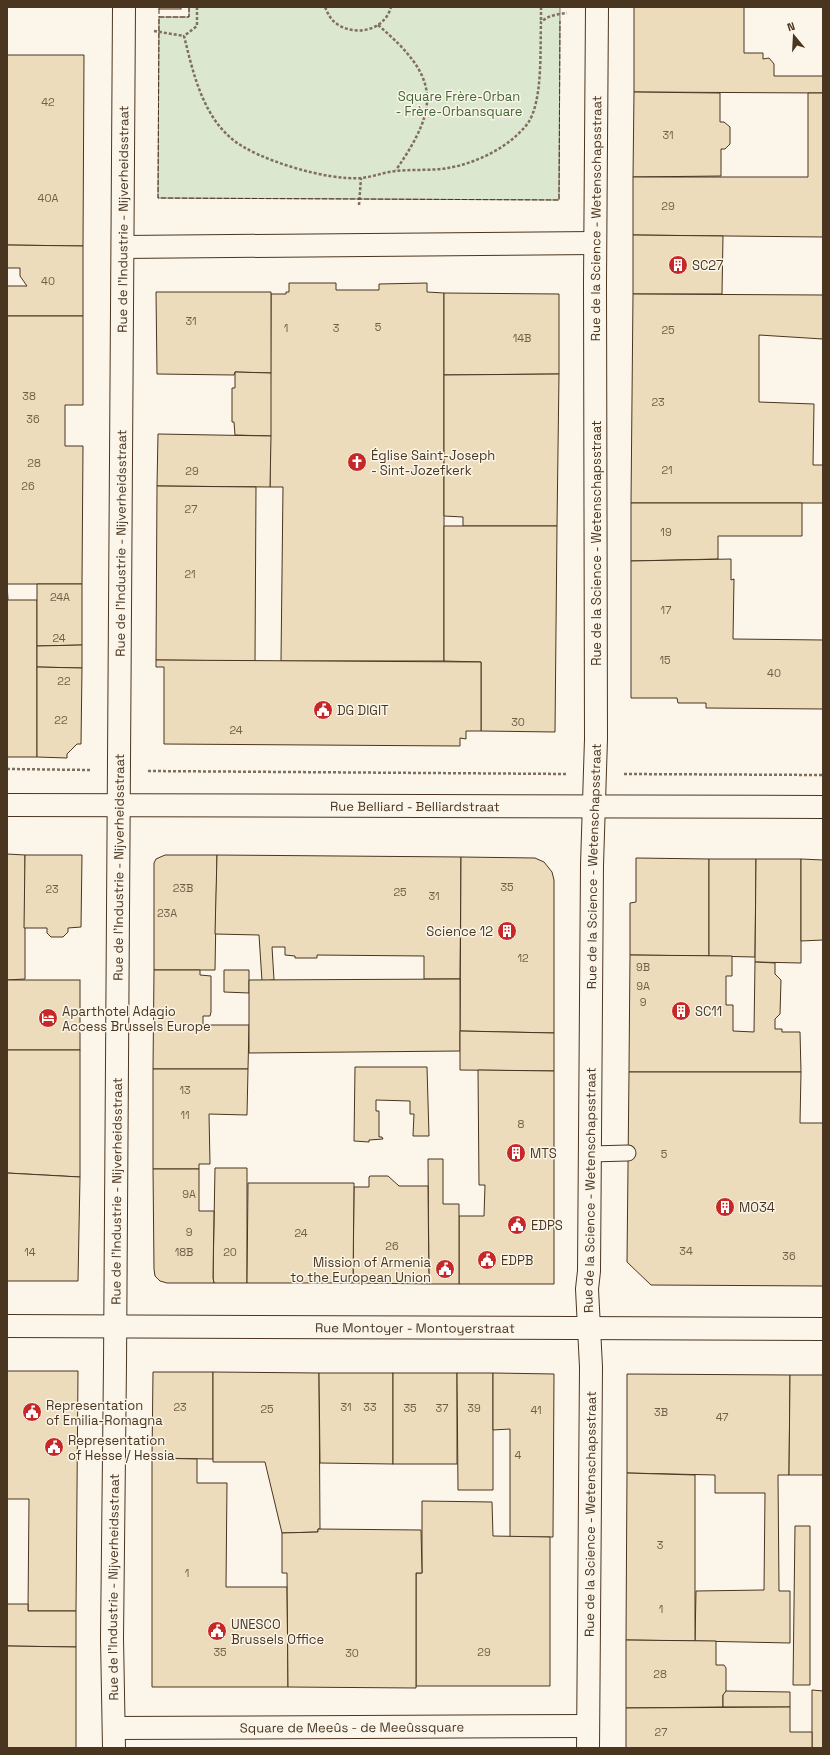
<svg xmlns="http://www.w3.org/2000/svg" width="830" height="1755" font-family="'Space Grotesk',sans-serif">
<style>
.green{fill:#dce7d0;stroke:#887966}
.building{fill:#ecdcbc;stroke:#4a3520}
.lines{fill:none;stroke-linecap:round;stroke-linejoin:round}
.service-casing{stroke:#4a3520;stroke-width:17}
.minor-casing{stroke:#4a3520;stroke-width:24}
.primary-casing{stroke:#4a3520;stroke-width:24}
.path{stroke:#7f6f5c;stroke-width:2.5;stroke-dasharray:3 2;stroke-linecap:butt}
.service{stroke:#fbf6e9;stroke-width:15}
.minor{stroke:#fbf6e9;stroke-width:22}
.primary{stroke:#fbf6e9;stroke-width:22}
.fence{stroke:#4a3520;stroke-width:1;stroke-dasharray:5 2;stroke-linecap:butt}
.labels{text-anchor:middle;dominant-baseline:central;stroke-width:3;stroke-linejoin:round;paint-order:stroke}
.number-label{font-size:11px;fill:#725f47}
.park-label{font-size:13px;fill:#436837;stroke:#fbf6e9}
.street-label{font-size:13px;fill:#4a3520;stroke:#fbf6e9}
.poi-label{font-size:13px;fill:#4a3520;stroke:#fbf6e9;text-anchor:start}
</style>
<rect width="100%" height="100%" fill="#fbf6e9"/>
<path class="green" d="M189 7H560L559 200 158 198 159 17H189Z"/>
<g class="building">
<rect x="159" y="7" width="22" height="2"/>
<path d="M634 7H744V53H763V59L769 58 774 64V76H823V93L634 92Z"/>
<path d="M7 55H84L83 246 7 245Z"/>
<path d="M634 92 720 93V122H724L730 127V144L725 149H721V176L633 177Z"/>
<path d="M808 93H823V237L633 235V177H808Z"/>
<path d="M633 235 723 236 722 294H633Z"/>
<path d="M7 245 83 246V316H7V286H27L20 276V268H7Z"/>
<path d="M289 283H336V290H379V284L427 283V292L444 293V661H281L283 487H270L271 294H286V292H289Z"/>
<path d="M156 292H271V373L235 372 234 375 157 374Z"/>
<path d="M444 293 559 294V374L444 375Z"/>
<path d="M633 294 823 295V339L759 335V402L814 404 813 465H823V503H631Z"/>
<path d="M7 316H83V405H65V446H83L82 584H7Z"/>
<path d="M235 372 271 373V436L235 435 234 422H232V388H235Z"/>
<path d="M559 374 557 526H463V517L444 516V375Z"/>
<path d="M158 434 271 436 270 487 157 486Z"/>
<path d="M157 486 256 487 255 661 156 660Z"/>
<path d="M631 503H802V536H718V559L631 561Z"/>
<path d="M444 526H557L555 732 481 731V662L444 661Z"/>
<path d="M731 559V580L734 579 733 639 823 640V709L706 708V703H678L677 698H631V561Z"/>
<path d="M7 584 8 600H37V757H7Z"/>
<path d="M37 584H82V645L37 646Z"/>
<path d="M82 645V668L37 667V646Z"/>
<path d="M156 660 481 662V731H466V739L460 738V746L164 744V667H156Z"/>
<path d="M37 667 82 668 81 744H77L67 754V758L37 757Z"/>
<path d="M7 854 25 855V979L7 980Z"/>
<path d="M25 855H82L81 927 68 928V932L63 937H51L47 933V928H24Z"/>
<path d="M165 855H217L215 970H154V863L156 859Z"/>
<path d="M217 855 461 857 460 979H424V956L317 955V958H295V956L285 955V947H272L274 980 262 981 259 935 215 934Z"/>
<path d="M461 857 535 858 544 862 552 872 554 880V1033L460 1031Z"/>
<path d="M636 858 709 859V956L630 955V903L636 902Z"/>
<path d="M709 859H756L755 957 709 956Z"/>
<path d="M756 859H801V963L755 962Z"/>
<path d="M801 859 823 860V940L801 941Z"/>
<path d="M630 955 732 956V976H726V1005H733V1031L754 1032 755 962 775 963V974L781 980 780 1014 775 1019V1029H782V1032H800L801 1072H629Z"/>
<path d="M154 970H200V975L211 976V1012L210 1016H203V1025H249L248 1069H153Z"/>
<path d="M224 970H249V993L224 992Z"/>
<path d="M460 979V1051L249 1053V980Z"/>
<rect x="7" y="980" width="73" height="70"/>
<path d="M460 1031 554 1033V1071L460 1070Z"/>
<path d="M7 1050H80V1177L7 1173Z"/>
<path d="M355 1067H427L429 1136H413L414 1114H410V1101L376 1100V1111H379V1137H382L383 1139 369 1140V1142L354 1141Z"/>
<path d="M153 1069H248L247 1115 209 1114 210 1164H199V1169H153Z"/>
<path d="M478 1070 554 1071V1284H459V1216H484L485 1185H479Z"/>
<path d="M629 1072H801L800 1123H823V1286L651 1285 627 1262Z"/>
<path d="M428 1159H443V1204H459V1284H429Z"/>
<path d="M215 1168H247V1283H214L213 1278Z"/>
<path d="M153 1169H199V1211H214L213 1278 214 1283H167L160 1281 155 1276 154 1269Z"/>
<path d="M7 1173 80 1177 78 1281H7Z"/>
<path d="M370 1176H388L399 1186H428L429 1284 353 1283 354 1187H369V1177Z"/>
<path d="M248 1183H354L353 1283H247Z"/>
<path d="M7 1371H78L76 1611H28L29 1499H7Z"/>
<path d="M153 1372H213V1459L152 1458Z"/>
<path d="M213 1372 319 1373 320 1529H318V1532L282 1533 265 1462H213Z"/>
<path d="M319 1373H393V1464L320 1463Z"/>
<rect x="393" y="1373" width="64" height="91"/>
<path d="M457 1373H493V1490H458Z"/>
<path d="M493 1373 554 1374 553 1537H510V1429L493 1430Z"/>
<path d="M627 1374 790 1375 789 1475H778L779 1591H790V1643L695 1641 696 1591 764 1590 765 1493H715V1475L627 1473Z"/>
<path d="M790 1375H823V1475H789Z"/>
<path d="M152 1458 197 1459V1483H227L226 1587H287L288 1687H152Z"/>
<path d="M627 1473 695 1475V1641L626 1640Z"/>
<path d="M422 1501 492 1502 493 1536 550 1537V1686H416V1573H422Z"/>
<path d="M795 1526H810V1685H793Z"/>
<path d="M318 1529 421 1530 422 1573H416V1688L288 1687 287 1573H282V1533L318 1532Z"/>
<path d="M7 1604H28V1611H76V1647L7 1646Z"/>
<path d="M626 1640 716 1641V1665H724L726 1668V1693L723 1695V1707L626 1708Z"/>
<path d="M7 1646 76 1647V1748H7Z"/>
<path d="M812 1690 823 1691V1748H812Z"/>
<path d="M726 1691 790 1692V1707H723V1695Z"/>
<path d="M790 1707V1732H812V1748H626V1708Z"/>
</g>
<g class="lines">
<defs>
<path id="service" d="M590 1154 628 1153"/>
<g id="minor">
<path d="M123 247 595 243"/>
<path id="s1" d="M7 1326 823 1329"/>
<path id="s2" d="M114 1728 588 1726"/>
<path id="s3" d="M114 1748 112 1638 115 1364 124 7"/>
<path id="s4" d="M588 1748 591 1367 587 1289 589 1271 592 865 596 739 595 283 597 7"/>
</g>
<g id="primary">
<path id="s5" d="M7 805 823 807"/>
</g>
</defs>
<use href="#service" class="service-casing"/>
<use href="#minor" class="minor-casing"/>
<use href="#primary" class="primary-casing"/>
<g class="path">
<path d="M197 7V26L184 36C193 72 202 114 232 139 257 160 328 181 361 178 373 177 384 172 396 171 413 169 431 171 448 168 477 163 510 147 528 123 543 101 540 48 541 22 549 15 558 14 567 13"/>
<path d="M325 7C328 14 331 20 337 24 356 37 385 30 391 7"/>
<path d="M541 7V21"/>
<path d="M378 25C439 77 441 105 396 170"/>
<path d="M154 31 184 36"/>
<path d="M359 205 361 178"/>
<path d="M7 769 91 770"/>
<path d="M148 771 567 774"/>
<path d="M624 774 823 775"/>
</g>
<use href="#service" class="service"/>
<use href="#minor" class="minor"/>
<use href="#primary" class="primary"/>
<g class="fence">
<path d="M189 7V17H159L158 198 559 200 560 21"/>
<path d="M159 9V17"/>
</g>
</g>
<defs>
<symbol id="building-disc" viewBox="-11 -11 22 22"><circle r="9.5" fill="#c62828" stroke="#fbf6e9"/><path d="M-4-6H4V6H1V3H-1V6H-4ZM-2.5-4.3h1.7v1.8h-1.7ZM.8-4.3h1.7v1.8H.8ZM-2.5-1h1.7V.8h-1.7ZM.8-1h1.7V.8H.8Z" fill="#fff"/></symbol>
<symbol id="church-disc" viewBox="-11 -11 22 22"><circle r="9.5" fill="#c62828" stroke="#fbf6e9"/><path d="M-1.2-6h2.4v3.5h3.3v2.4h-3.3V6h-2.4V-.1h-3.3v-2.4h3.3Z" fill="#fff"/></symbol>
<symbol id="civic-disc" viewBox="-11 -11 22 22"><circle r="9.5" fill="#c62828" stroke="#fbf6e9"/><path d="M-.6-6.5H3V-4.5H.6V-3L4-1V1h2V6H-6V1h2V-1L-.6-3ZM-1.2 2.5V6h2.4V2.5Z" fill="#fff"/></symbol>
<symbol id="hotel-disc" viewBox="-11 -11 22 22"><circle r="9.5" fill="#c62828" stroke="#fbf6e9"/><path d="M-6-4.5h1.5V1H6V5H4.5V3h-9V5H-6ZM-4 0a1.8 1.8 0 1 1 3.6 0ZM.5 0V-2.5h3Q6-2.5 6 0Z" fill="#fff"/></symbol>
</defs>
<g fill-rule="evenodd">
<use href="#building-disc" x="667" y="254" width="22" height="22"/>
<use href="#church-disc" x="346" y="451" width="22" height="22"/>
<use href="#civic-disc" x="312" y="699" width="22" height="22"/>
<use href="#building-disc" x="496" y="920" width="22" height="22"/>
<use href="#building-disc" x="670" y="1000" width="22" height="22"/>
<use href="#hotel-disc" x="37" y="1007" width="22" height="22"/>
<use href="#building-disc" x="505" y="1142" width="22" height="22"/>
<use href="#building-disc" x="714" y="1196" width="22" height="22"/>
<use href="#civic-disc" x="506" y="1214" width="22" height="22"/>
<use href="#civic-disc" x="476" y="1249" width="22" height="22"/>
<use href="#civic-disc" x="434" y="1258" width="22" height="22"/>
<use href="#civic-disc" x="21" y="1401" width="22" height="22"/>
<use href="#civic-disc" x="43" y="1436" width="22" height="22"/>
<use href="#civic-disc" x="206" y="1620" width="22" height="22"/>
</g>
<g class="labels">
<g class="number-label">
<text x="48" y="102">42</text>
<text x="668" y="135">31</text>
<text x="48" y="198">40A</text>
<text x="668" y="206">29</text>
<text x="48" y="281">40</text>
<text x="191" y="321">31</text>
<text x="378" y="327">5</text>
<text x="286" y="328">1</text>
<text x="336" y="328">3</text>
<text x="668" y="330">25</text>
<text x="522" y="338">14B</text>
<text x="29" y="396">38</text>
<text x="658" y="402">23</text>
<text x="33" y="419">36</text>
<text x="34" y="463">28</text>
<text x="667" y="470">21</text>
<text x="192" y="471">29</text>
<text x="28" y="486">26</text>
<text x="191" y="509">27</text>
<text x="666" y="532">19</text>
<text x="190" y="574">21</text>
<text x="60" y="597">24A</text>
<text x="666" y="610">17</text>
<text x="59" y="638">24</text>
<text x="665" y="660">15</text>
<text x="774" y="673">40</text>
<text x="64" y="681">22</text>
<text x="61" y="720">22</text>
<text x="518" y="722">30</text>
<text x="236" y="730">24</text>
<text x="507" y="887">35</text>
<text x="183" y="888">23B</text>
<text x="52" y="889">23</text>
<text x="400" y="892">25</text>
<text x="434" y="896">31</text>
<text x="167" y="913">23A</text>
<text x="523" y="958">12</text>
<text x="643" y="967">9B</text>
<text x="643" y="986">9A</text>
<text x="643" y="1002">9</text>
<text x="185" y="1090">13</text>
<text x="185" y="1115">11</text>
<text x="521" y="1124">8</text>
<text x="664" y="1154">5</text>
<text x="189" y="1194">9A</text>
<text x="189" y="1232">9</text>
<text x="301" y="1233">24</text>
<text x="392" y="1246">26</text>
<text x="686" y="1251">34</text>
<text x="30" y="1252">14</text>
<text x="184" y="1252">18B</text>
<text x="230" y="1252">20</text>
<text x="789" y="1256">36</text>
<text x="180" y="1407">23</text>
<text x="346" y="1407">31</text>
<text x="370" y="1407">33</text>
<text x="410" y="1408">35</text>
<text x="442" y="1408">37</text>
<text x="474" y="1408">39</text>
<text x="267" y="1409">25</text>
<text x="536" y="1410">41</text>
<text x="661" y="1412">3B</text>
<text x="722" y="1417">47</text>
<text x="518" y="1455">4</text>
<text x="660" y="1545">3</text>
<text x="187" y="1573">1</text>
<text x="661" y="1609">1</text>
<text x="220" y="1652">35</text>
<text x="484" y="1652">29</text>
<text x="352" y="1653">30</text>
<text x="660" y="1674">28</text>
<text x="661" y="1732">27</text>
</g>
<g class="park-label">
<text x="459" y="96">Square Frère-Orban<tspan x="459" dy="15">- Frère-Orbansquare</tspan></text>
</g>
<g class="street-label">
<text stroke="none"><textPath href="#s3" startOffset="1529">Rue de l'Industrie - Nijverheidsstraat</textPath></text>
<text stroke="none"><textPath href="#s4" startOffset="1530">Rue de la Science - Wetenschapsstraat</textPath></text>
<text stroke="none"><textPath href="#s3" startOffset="1205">Rue de l'Industrie - Nijverheidsstraat</textPath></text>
<text transform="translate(596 543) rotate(-90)">Rue de la Science - Wetenschapsstraat</text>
<text stroke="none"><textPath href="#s5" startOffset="408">Rue Belliard - Belliardstraat</textPath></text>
<text stroke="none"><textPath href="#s3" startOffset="881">Rue de l'Industrie - Nijverheidsstraat</textPath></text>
<text stroke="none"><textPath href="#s4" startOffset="882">Rue de la Science - Wetenschapsstraat</textPath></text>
<text stroke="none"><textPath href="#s3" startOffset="557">Rue de l'Industrie - Nijverheidsstraat</textPath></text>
<text stroke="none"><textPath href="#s4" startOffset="558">Rue de la Science - Wetenschapsstraat</textPath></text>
<text stroke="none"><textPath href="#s1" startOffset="408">Rue Montoyer - Montoyerstraat</textPath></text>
<text stroke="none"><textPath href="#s4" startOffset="234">Rue de la Science - Wetenschapsstraat</textPath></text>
<text stroke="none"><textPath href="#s3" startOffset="161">Rue de l'Industrie - Nijverheidsstraat</textPath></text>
<text stroke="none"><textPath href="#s2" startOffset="238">Square de Meeûs - de Meeûssquare</textPath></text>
</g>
<g class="poi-label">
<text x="692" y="265">SC27</text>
<text x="371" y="455">Église Saint-Joseph<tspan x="371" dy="15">- Sint-Jozefkerk</tspan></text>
<text x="337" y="710">DG DIGIT</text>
<text x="493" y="931" text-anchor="end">Science 12</text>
<text x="62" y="1011">Aparthotel Adagio<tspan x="62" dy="15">Access Brussels Europe</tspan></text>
<text x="695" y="1011">SC11</text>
<text x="530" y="1153">MTS</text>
<text x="739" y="1207">MO34</text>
<text x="531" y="1225">EDPS</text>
<text x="501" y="1260">EDPB</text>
<text x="431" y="1262" text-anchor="end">Mission of Armenia<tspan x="431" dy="15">to the European Union</tspan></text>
<text x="46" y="1405">Representation<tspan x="46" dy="15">of Emilia-Romagna</tspan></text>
<text x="68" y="1440">Representation<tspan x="68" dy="15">of Hesse / Hessia</tspan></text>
<text x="231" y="1624">UNESCO<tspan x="231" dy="15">Brussels Office</tspan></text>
</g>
</g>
<rect width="830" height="1755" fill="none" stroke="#4a3520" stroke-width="16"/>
<g transform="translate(794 36) rotate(342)" stroke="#fbf6e9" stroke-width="3" paint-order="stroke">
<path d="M0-3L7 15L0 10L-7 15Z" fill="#4a3520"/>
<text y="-6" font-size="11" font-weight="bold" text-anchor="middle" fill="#4a3520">N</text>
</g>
</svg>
